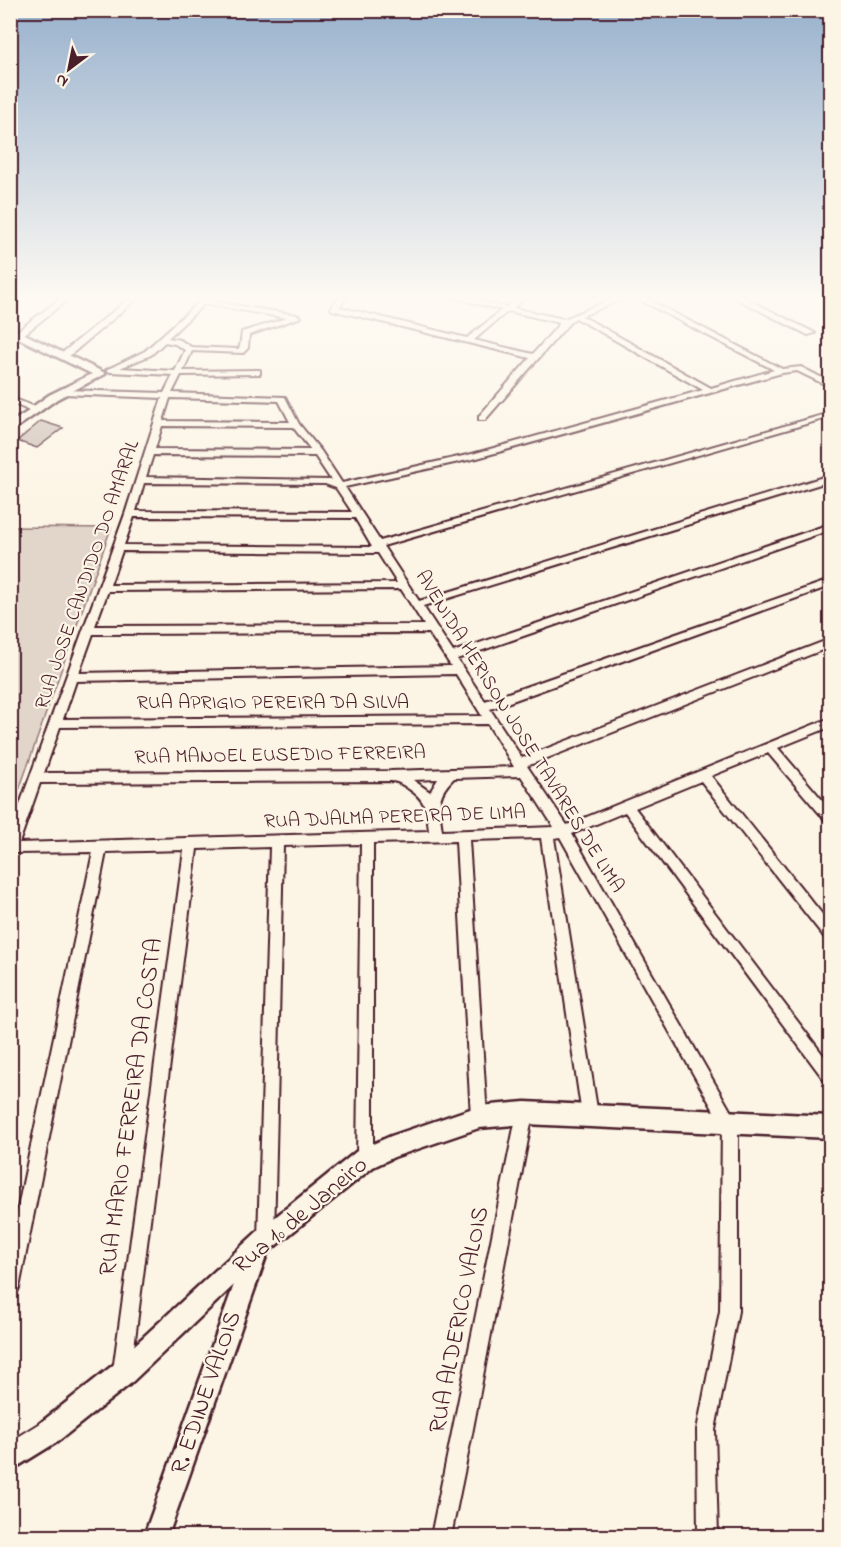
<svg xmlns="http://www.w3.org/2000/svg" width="841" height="1547" font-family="'Indie Flower',sans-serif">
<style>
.green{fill:#e2d5ca;stroke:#967a7a;stroke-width:1.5}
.building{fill:#cfc0b7;stroke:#4a1f2b;stroke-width:1.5}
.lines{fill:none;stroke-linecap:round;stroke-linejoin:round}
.minor-casing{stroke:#4a1f2b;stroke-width:4}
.tertiary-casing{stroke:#4a1f2b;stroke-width:5}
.secondary-casing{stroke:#4a1f2b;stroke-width:5}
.minor{fill:#fcf5e5;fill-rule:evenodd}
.tertiary{fill:#fcf5e5;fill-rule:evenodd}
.secondary{fill:#fcf5e5;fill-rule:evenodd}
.labels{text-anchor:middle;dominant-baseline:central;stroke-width:4.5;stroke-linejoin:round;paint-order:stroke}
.street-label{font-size:20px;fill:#4a1f2b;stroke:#fcf5e5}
.near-street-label{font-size:24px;fill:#4a1f2b;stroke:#fcf5e5}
</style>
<rect width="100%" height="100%" fill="#fcf5e5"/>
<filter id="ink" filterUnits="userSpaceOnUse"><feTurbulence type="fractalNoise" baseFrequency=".0167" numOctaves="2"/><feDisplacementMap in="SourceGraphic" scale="12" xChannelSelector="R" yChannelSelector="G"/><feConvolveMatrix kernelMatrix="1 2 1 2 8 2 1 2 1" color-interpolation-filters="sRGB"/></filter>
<g filter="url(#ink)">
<path class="green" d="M11 527 111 528 11 813 10 527Z"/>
<path class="building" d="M41 421 63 428 37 448 17 441Z"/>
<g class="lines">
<defs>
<g id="minor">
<path d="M63 297H71L22 336H16V332Z"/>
<path d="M131 297H139L68 357H62V353Z"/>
<path d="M204 297H212L208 301 297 315 301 317 249 335 248 348 243 353 192 351 183 371 257 370H260V374L181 375 172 393 285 397 299 424 321 451 342 483 472 454 703 390 576 318 571 321 485 420H479V416L530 358 332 310 331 308 339 297H347L339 307 467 338 502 310 451 297H464L506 307 518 297H526L513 308 564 319 617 297H627L582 316 711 388 774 370 634 297H643L782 369 801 367 830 382V387L797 371 782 373 477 458 345 487 380 541 830 413V417L383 546 419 601 830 475V481L423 606 453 652 830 524V530L457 659 485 701 830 580V586L490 709 522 758 830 639V647L527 766 567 825 830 718V727L778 748 830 809V822L826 821 768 753 711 776 830 924V940L825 938 701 781 635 808 830 1064V1083L825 1081 625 812 572 834 738 1124V1311L715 1430 718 1536H698L697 1430 720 1311 722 1125 560 837 554 838 598 1115 595 1120 590 1123 585 1120 582 1115 541 838 469 840 487 1117 485 1123 479 1125 473 1123 471 1117 456 841 373 843V1159L371 1165 365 1167 359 1165 357 1159 361 844 283 846 274 1238 272 1244 266 1246 260 1244 258 1238 270 847 197 849 131 1371 128 1377 122 1380 116 1377 113 1371 184 850 106 852 19 1288 16 1294 10 1296V1245L93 852 15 853 10 856V832L125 514 162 398 63 394 59 392 63 390 164 393 173 375 110 372 106 370 145 351ZM204 304 287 318 242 332 240 347 238 349 191 347 180 340 168 338ZM508 311 560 323 533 354 474 340ZM165 342 175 344 185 350 175 371 120 368 151 355ZM170 398 279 401 290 422 163 421ZM162 426 293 427 311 450 155 449ZM153 455 315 456 331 480 146 477ZM144 483 325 484 336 488 352 512 136 511ZM134 517 355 518 372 547 124 545ZM122 551 378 553 397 583 110 585ZM401 589 424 625 95 626 108 591ZM429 633 451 666 79 673 93 634ZM456 674 482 716 63 719 76 681ZM488 724 514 767 391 771 44 773 60 727ZM521 776 554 827 442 831C439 808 435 796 454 778ZM438 779 430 792 413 780ZM391 781C398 781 403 785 409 789 427 801 427 811 429 831L19 843 40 783Z"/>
<path d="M733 297H743L815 333 808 335Z"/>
<path d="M10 397 38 408 39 410 32 412 10 402Z"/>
<path d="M525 1105 530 1108 533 1113 472 1434 451 1536H431L517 1113 520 1108Z"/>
</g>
<g id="tertiary">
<path d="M10 327 103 372 105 374 57 399 39 412H31V408L49 395 92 374 10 334Z"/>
<path d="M257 1240 264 1244 268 1251 168 1536H144L246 1251 250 1244Z"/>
</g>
<g id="secondary">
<path d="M35 407 41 410 39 412 10 432V423Z"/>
<path d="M525 1102 830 1116V1138L525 1124 479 1128 394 1157 373 1167 274 1247 130 1384 57 1442 10 1471V1442L39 1424 112 1366 258 1231 357 1151 391 1136 479 1106Z"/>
</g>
</defs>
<use href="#minor" class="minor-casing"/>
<use href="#tertiary" class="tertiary-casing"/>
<use href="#secondary" class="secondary-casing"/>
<use href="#minor" class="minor"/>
<use href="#tertiary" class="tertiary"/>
<use href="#secondary" class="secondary"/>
</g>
</g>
<linearGradient id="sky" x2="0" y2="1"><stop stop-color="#98b1cd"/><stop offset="0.58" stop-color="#fefaf3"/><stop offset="1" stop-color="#fefaf3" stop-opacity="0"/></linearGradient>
<rect width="841" height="514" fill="url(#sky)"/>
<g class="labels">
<g class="street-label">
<text transform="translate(88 575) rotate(-71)">RUA JOSE CANDIDO DO AMARAL</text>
<text x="273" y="703">RUA APRIGIO PEREIRA DA SILVA</text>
<text transform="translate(519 732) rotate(58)">AVENIDA HERISON JOSE TAVARES DE LIMA</text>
<text transform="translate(280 756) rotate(-1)">RUA MANOEL EUSEDIO FERREIRA</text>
<text transform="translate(395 818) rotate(-2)">RUA DJALMA PEREIRA DE LIMA</text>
</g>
<g class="near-street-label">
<text transform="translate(132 1107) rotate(-82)">RUA MARIO FERREIRA DA COSTA</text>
<text transform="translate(301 1216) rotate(-40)">Rua 1º de Janeiro</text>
<text transform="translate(460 1320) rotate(-79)">RUA ALDERICO VALOIS</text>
<text transform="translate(207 1393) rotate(-71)">R. EDINE VALOIS</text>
</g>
</g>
<rect width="841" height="1547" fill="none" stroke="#fcf5e5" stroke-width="36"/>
<rect x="18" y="18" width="805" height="1511" fill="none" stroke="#4a1f2b" stroke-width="2" filter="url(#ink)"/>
<g transform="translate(69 69) rotate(212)" stroke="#fcf5e5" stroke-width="4.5" paint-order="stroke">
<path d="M0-4.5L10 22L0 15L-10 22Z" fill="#4a1f2b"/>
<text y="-9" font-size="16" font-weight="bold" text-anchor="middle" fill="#4a1f2b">N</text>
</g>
</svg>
